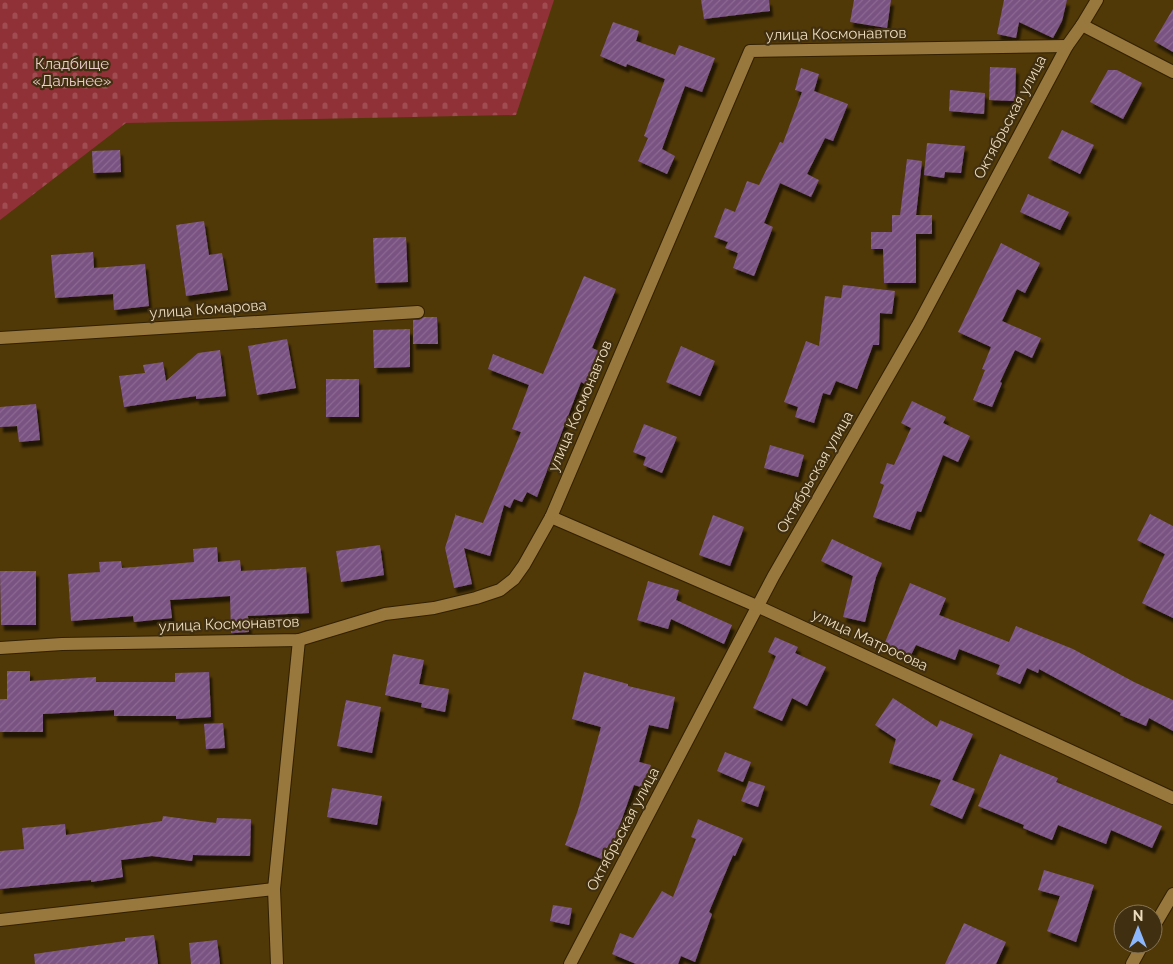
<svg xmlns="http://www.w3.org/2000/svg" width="1173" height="964" font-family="Raleway,sans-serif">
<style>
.cemetery{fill:url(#cemetery-stones)}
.building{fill:url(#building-hatch);filter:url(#shadow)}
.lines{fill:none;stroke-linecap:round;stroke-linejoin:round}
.street-casing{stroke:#312001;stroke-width:14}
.secondary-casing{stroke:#312001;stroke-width:14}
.street{stroke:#99783e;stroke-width:12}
.secondary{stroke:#99783e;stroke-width:12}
.labels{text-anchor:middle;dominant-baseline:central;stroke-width:4.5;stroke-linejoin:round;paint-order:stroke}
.street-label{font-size:15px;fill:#eddbbe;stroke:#402f10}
.park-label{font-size:15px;fill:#eccdcc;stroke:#402f10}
</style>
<defs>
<pattern id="cemetery-stones" width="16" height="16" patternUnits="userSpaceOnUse" patternTransform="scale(1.25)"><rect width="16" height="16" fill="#903037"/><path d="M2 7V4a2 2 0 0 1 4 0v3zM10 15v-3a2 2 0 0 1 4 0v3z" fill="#a04d52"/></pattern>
<pattern id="building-hatch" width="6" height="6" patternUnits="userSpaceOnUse" patternTransform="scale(1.25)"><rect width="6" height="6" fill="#795282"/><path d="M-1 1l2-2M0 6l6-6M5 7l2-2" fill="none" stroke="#8c6a92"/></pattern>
<filter id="shadow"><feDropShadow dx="3" dy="5.5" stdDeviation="1" flood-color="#0009"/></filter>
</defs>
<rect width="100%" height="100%" fill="#503807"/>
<path class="cemetery" d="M0 0H554L516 115 126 123 0 220Z"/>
<g class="building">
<path d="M701 0H769L770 11 704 19Z"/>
<path d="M854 0H891L887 28 850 22Z"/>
<path d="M1004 0H1067L1062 21 1053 38 1019 22 1016 38 997 34Z"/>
<path d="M1173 9V52L1154 41Z"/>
<path d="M613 22 639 31 636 41 675 55 679 45 715 58 702 92 685 86 662 149 675 156 667 174 638 161 648 138 644 136 665 79 627 64 626 67 600 56Z"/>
<path d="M990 67 1016 68 1015 101 989 100Z"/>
<path d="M801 68 819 74 814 91 848 104 833 141 825 138 807 174 819 180 811 197 780 183 764 223 773 227 754 276 733 268 738 253 725 248 728 242 714 237 725 208 735 212 747 181 759 185 780 142 783 143 802 92 795 90Z"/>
<path d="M1108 70H1117L1142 83 1123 119 1090 102Z"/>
<path d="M950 90 985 93 984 114 949 111Z"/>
<path d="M1062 130 1094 145 1080 174 1048 158Z"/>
<path d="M927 143 965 146 961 173 945 172 944 178 924 175Z"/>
<path d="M120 150 121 172 93 173 92 151Z"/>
<path d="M907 159 922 161 916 215H932V234H916V283H884L883 249H871V232H892V215H900Z"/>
<path d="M1028 194 1069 212 1060 230 1020 212Z"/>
<path d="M204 221 209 255 222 253 228 290 186 296 176 225Z"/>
<path d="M406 237 408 282 375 283 373 238Z"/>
<path d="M1001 243 1040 263 1025 293 1017 289 1002 321 1041 338 1032 358 1015 350 1000 382 1002 383 992 407 973 400 985 370 982 369 991 347 958 332Z"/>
<path d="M93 252 94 268 145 264 149 306 114 310 113 294 55 298 51 255Z"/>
<path d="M584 276 616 289 592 348 601 352 587 385 581 382 537 497 527 492 522 502 514 499 510 508 504 505 490 556 464 548 472 584 454 588 445 548 456 513V515L483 523 521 432 512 429 529 385 488 369 493 354 543 374Z"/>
<path d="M843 285 895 291 892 314 880 313 879 345H873L857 389 836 381 830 395 823 393 814 423 795 417 798 407 784 402 806 341 819 346 825 296 841 298Z"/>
<path d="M424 317H437L438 344H413V320H419Z"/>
<path d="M410 329V367L374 368 373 330Z"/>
<path d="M287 339 296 388 257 395 248 346Z"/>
<path d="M681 346 715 361 700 396 666 382Z"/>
<path d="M220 350 226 396 196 399V396L124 407 119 376 145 373 143 365 163 362 166 381 198 353Z"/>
<rect x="326" y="379" width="33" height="38"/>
<path d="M912 401 946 417 943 423 970 436 958 462 943 455 921 512 917 511 910 530 873 517 884 485 880 483 887 463 894 465 911 428 901 423Z"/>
<path d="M36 404 40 440 19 442 17 426 0 427V407Z"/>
<path d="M644 424 677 437 662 473 643 465 646 457 633 452Z"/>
<path d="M770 445 804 455 798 477 764 468Z"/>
<path d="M1150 514 1173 526V618L1142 603 1165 554 1137 540Z"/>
<path d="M713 515 744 527 730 566 699 555Z"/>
<path d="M832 539 882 563 876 577 865 622 843 617 853 576 821 561Z"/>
<path d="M380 545 384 575 341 582 336 551Z"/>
<path d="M217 547 218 562 240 560 241 571 306 567 309 613 248 616 249 632 231 633 230 596 170 600 172 618 134 622 133 616 71 621 68 574 100 572 99 562 121 561 122 568 194 562 193 549Z"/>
<path d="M0 571H36V625H1Z"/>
<path d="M648 581 679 590 676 600 732 625 724 644 671 619 668 629 637 620Z"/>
<path d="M910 583 946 598 939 615 1009 642 1016 626 1073 649 1134 682 1173 700V731L1149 718 1146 726 1120 715 1121 713 1039 669 1038 673 1027 668 1020 684 996 674 1000 665 959 649 955 660 916 645 909 659 883 647Z"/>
<path d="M775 637 798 647 795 653 826 667 807 706 792 698 782 721 753 708 776 656 768 652Z"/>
<path d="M393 654 424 660 419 684 449 689 445 712 421 707 422 703 385 695Z"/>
<path d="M7 671H30V681L96 677V682H175V673L209 672 211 717 176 719V716H114V710L43 714V732H0V699H7Z"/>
<path d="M584 672 628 684V686L675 697 668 729 649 725 639 762 651 765 644 788 634 785 607 861 565 845 578 810 601 727 572 719Z"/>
<path d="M893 698 937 727 940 720 973 734 952 780 975 789 962 819 930 805 941 780 889 763 896 739 875 725Z"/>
<path d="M346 700 381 707 372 753 337 746Z"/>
<path d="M223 723 225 748 206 749 204 724Z"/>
<path d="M725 752 751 762 743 782 717 771Z"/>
<path d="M1000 754 1058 778 1056 782 1162 826 1152 848 1111 830 1106 844 1058 825 1052 840 1023 828 1024 825 978 806Z"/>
<path d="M749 781 765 786 758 807 741 801Z"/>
<path d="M332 788 382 796 377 825 327 817Z"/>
<path d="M163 816 216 823 217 818 251 819 250 856 193 855 192 861 152 856 121 860 123 877 91 882V880L0 889V851L24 849 22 828 65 824 66 835 162 821Z"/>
<path d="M698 819 743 838 735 856 733 855 709 912 712 914 695 962 681 956 678 964H636L612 954 620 933 633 938 662 891 673 897 696 839 691 837Z"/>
<path d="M1044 870 1094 885 1076 942 1047 931 1060 896 1038 890Z"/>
<path d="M553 905 572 908 569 925 550 921Z"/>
<path d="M964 923 1006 942 996 964H945Z"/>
<path d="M154 935 158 964H35L34 954 125 941V938Z"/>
<path d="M217 940 220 964H191L189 943Z"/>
</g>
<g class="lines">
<defs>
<g id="street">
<path d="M1082 25 1173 72"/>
<path d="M0 338 418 312"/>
<path d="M551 517 759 607 1173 798"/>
<path d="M0 648 62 644 299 640 385 614 434 608 476 598 500 590 514 579 524 565 551 517 750 51 1067 46"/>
<path d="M0 920 274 889"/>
<path d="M277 964 274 889 299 640"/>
<path d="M570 964 773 577 919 323 1067 46 1082 25 1097 0"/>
</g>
<g id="secondary">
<path d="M1153 928 1173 894"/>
<path d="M1132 964 1143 944"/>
</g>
</defs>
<use href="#street" class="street-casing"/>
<use href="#secondary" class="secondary-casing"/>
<use href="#street" class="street"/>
<use href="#secondary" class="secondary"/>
</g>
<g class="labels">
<g class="street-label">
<text transform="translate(836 34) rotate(-1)">улица Космонавтов</text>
<text transform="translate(1010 117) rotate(-62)">Октябрьская улица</text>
<text transform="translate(208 309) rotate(-4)">улица Комарова</text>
<text transform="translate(580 406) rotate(-67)">улица Космонавтов</text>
<text transform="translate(815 472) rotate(-60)">Октябрьская улица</text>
<text transform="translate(229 624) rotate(-2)">улица Космонавтов</text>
<text transform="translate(870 640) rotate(25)">улица Матросова</text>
<text transform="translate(623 829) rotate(-62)">Октябрьская улица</text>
</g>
<g class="park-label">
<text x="72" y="64">Кладбище<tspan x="72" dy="17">«Дальнее»</tspan></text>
</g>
</g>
<g transform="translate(1138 929)"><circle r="24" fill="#402f10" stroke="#857456"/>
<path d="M0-4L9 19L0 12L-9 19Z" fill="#8eb8fd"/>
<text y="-8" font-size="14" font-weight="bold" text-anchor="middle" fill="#eddbbe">N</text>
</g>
</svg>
